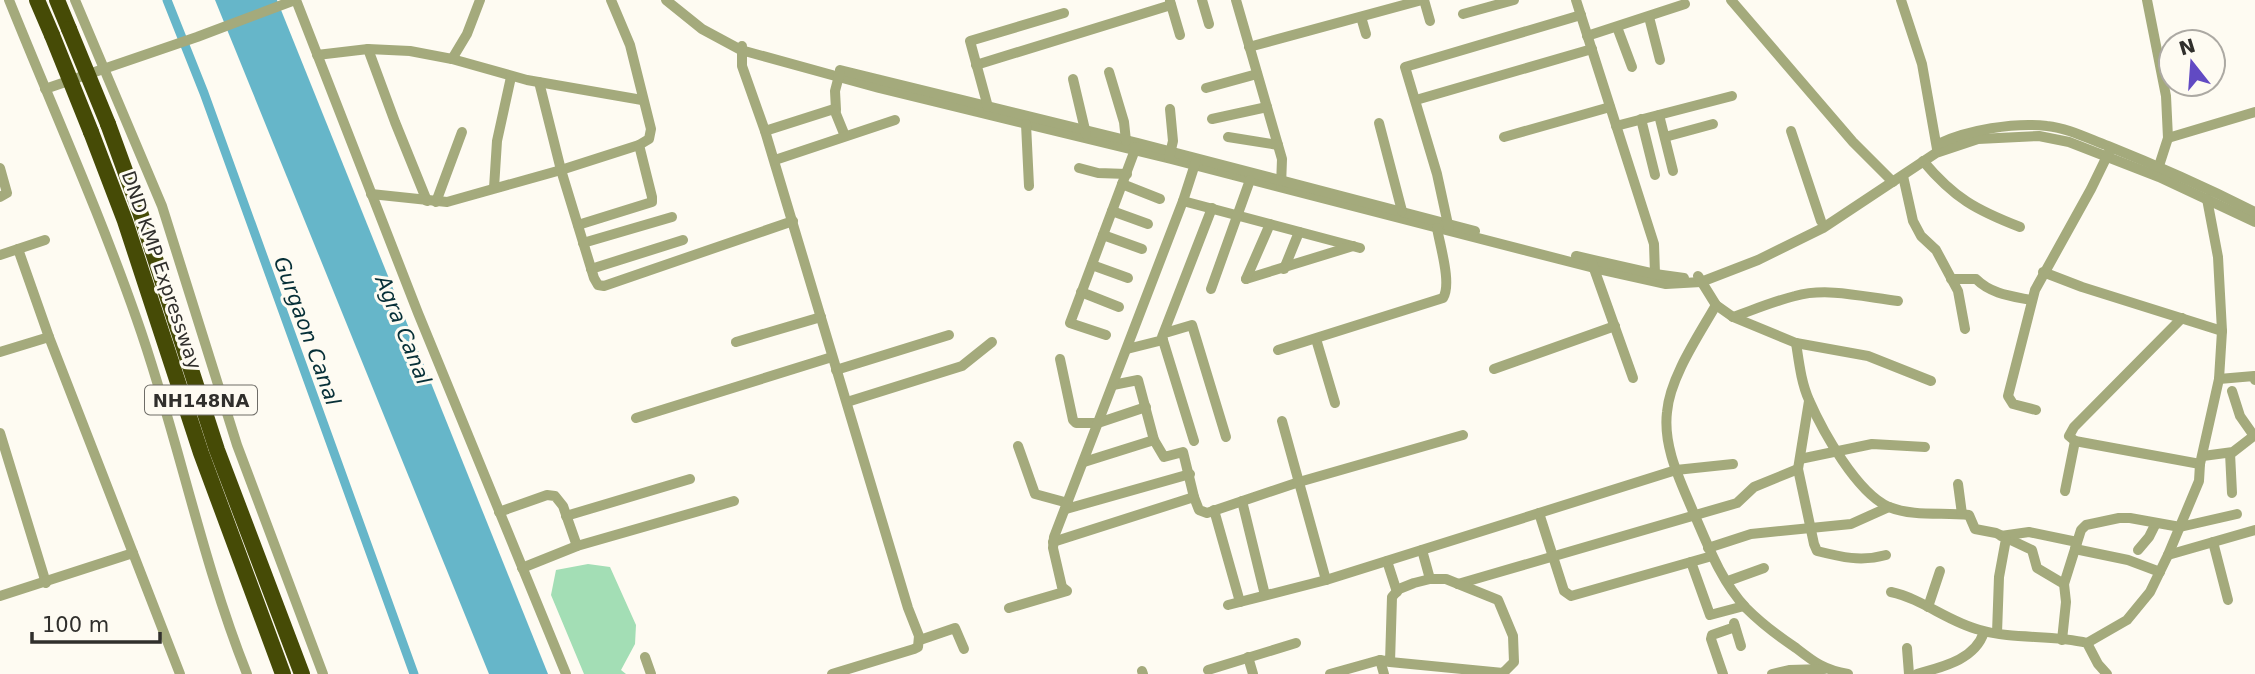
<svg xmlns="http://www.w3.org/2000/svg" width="2255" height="674" font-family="'DejaVu Sans',sans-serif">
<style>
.green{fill:#a3deb5}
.water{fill:#66b6c9}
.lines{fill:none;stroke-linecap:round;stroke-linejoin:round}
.canal{stroke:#66b6c9;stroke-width:9}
.minor{stroke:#a4aa7c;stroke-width:10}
.highway{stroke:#464b06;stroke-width:16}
.highway-bridge{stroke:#464b06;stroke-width:16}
.labels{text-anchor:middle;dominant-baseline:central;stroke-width:6;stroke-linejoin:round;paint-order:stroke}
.shield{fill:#fefbf2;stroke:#6e6c67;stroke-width:2}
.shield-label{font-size:18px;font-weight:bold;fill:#302f2c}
.street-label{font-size:19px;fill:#302f2c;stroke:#fefbf2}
.water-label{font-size:21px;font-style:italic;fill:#062f37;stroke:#fefbf2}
</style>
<rect width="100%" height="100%" fill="#fefbf2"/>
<path class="green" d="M588 564 610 567 636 625 635 644 621 670 626 674H584L551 595 556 570Z"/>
<path class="water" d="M215 0H277L548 674H489Z"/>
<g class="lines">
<path class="canal" d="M167 0 204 93 414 674"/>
<g class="minor">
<path d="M9 0C52 107 99 211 137 320 178 436 201 559 247 674"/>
<path d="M75 0 162 206 237 445 323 674"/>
<path d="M296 0 418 313 566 674"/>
<path d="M666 0 702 29 741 50 879 88 1171 159 1594 268 1666 284 1701 282 1758 260 1823 228 1936 153 1978 139 2039 136 2069 142 2159 177 2255 222"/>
<path d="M1202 0 1209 24"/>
<path d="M1236 0 1282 159 1281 186"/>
<path d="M1424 0 1430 21"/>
<path d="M1576 0 1654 244 1655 274"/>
<path d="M1731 0 1853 142 1893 182"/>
<path d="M1901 0 1922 64 1937 149"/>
<path d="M2147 0 2166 96 2168 138 2157 172"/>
<path d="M1170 1 1180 35"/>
<path d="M1463 14 1514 0"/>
<path d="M1361 17 1366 34"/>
<path d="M1649 17 1660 60"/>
<path d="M1617 27 1632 67"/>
<path d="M1587 36 1685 4"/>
<path d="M742 46V66L765 131 908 608 919 636 918 647 914 649 832 674"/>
<path d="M1249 47 1422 0"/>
<path d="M368 49 395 122 427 201"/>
<path d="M317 55 368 49 410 51 452 59 527 80 642 100"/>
<path d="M452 59 467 34 480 0"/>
<path d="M976 65 1171 5"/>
<path d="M840 70 1138 143 1475 231"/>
<path d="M1109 72 1124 122 1126 141"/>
<path d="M1073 79 1086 134"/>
<path d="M539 82 561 170 594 278 598 285 604 286 793 221"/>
<path d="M1206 88 1257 74"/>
<path d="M45 89 197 37 295 0"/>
<path d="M1416 100 1592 49"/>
<path d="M988 107 970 41 1064 13"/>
<path d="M836 110 835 91 840 72"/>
<path d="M1659 115 1673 171"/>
<path d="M1212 119 1267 107"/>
<path d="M1641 119 1655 175"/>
<path d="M1379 123 1402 211"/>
<path d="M1026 124 1029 186"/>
<path d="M1616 126 1732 96"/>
<path d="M765 131 834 109 845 136"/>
<path d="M1791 131 1821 221"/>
<path d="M1228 137 1278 145"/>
<path d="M1504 137 1610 107"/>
<path d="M1665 137 1713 124"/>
<path d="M2168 138 2255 112"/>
<path d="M1938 144C1967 130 2015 122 2047 126 2068 128 2089 139 2108 146 2158 166 2207 188 2255 212"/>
<path d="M1169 158 1173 141 1170 109"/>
<path d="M775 160 895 120"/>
<path d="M1923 161C1954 198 1976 210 2020 227"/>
<path d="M0 168 7 193 0 197"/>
<path d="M1079 168 1098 173 1127 174"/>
<path d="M1903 176 1913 221 1921 236 1936 250 1958 291 1965 329"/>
<path d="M1122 184 1160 199"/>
<path d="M494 188 497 141 511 77"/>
<path d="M371 194 447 202 561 170 639 145 649 139 651 129 630 45 611 0"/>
<path d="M1183 201 1360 248"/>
<path d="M436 202 462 132"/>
<path d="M1112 211 1148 224"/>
<path d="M578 225 652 202V197L639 145"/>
<path d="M1449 229 1437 174 1405 67 1581 15"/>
<path d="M1103 235 1142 249"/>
<path d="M583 243 672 217"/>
<path d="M18 249 49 337 180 674"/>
<path d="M0 255 45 240"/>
<path d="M1576 256 1655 274 1684 278"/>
<path d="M1592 263 1633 378"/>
<path d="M1092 265 1128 278"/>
<path d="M591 269 683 240"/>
<path d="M1284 269 1299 232"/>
<path d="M2043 272 2082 287 2222 331"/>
<path d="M1698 276 1716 305C1699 335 1670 377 1667 412 1663 446 1679 478 1692 509 1707 543 1720 580 1746 608 1761 623 1778 636 1796 648 1814 662 1824 670 1848 674"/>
<path d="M1246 279 1353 246"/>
<path d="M1246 279 1270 224"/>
<path d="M1951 279H1976C1991 294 2011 296 2031 300"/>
<path d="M1211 289 1250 180"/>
<path d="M1081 292 1119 307"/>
<path d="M1716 305 1733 317 1796 343 1868 356 1931 381"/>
<path d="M1733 317C1753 310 1774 301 1795 296 1827 287 1865 297 1898 301"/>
<path d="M2182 318 2074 427 2069 436 2075 441 2200 464"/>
<path d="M1165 333 1192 325 1226 437"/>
<path d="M1106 335 1070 323 1136 147"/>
<path d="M1316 339 1335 403"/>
<path d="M736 342 821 317"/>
<path d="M1796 343C1799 362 1801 382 1809 400 1823 432 1857 493 1889 507 1914 517 1943 512 1969 515L1975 529 1996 533 2032 550 2037 568 2064 584 2066 602 2062 640"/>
<path d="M1127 349 1163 340"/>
<path d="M1278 350 1443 298C1452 284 1440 246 1437 228"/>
<path d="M0 352 49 337"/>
<path d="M1060 359 1073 420 1076 423H1098L1146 407"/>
<path d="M1494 369 1615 326"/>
<path d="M836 370 949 335"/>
<path d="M2219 379 2254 376 2255 380"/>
<path d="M1113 385 1138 380 1154 440"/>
<path d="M2232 391 2240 416 2254 436"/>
<path d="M1809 401 1798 469 1814 544 1817 551C1841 557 1861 562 1886 555"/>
<path d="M847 402 962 366 992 342"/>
<path d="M2036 410 2013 404 2008 396 2035 290 2091 189 2110 150"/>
<path d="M636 418 832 357"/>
<path d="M1282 421 1326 580"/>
<path d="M0 433 46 583"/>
<path d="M1194 441 1162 337 1212 208"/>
<path d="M1018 446 1035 494 1068 503"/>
<path d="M2230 453 2232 493"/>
<path d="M2203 456 2233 452 2255 435"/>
<path d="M1800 459 1872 444 1925 447"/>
<path d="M1958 484 1962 514"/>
<path d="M2065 491 2075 441"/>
<path d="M1194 497 1199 510 1207 513 1299 482 1463 435"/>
<path d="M1242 501 1265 595"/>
<path d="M1066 509 1190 474"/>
<path d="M1214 510 1240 602"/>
<path d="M499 512 547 495 555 496 563 506 577 546"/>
<path d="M1539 513 1564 591 1571 596 1712 556"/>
<path d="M566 516 690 479"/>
<path d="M2001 536 2029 532 2077 542"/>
<path d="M1053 542 1194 497 1183 452 1164 457 1154 440 1084 462"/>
<path d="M2213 542 2228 600"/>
<path d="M1708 548 1751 534 1851 524 1889 507"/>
<path d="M2075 549 2128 560 2160 572"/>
<path d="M1422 550 1430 579"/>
<path d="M2138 550 2149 537 2156 523"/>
<path d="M2168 555 2255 530"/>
<path d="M1387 561 1397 592"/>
<path d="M1691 562 1710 615 1744 606"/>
<path d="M522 568 577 546 734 501"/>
<path d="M1728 581 1764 568"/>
<path d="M1458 584 1737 503 1754 487 1798 469"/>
<path d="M2064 584 2081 530 2086 525 2119 518H2130L2180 527 2237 514"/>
<path d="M1891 592C1923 599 1948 622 1980 630 2014 640 2052 634 2087 643L2098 664 2107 674"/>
<path d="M0 596 133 553"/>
<path d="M1228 605 1326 580 1676 470 1733 464"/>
<path d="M1928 607 1940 571"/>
<path d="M1009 608 1067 591 1062 587 1053 548 1054 537 1183 201 1196 161"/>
<path d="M1734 623 1741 646"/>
<path d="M1997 633 1999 577 2006 539"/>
<path d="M920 640 955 628 964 649"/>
<path d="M2087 643 2127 620 2150 592 2168 555 2199 481 2200 464 2219 379 2222 331 2218 257 2207 199"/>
<path d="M1907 648 1909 674"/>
<path d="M645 657 651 674"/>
<path d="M1248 657 1253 674"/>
<path d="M1380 660 1384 674"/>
<path d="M1208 670 1296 643"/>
<path d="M1142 671 1143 674"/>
<path d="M1330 674 1380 660 1390 662 1503 673 1514 662 1513 636 1498 600 1446 579H1430L1414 583 1399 589 1392 597 1390 662"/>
<path d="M1723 674 1711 639 1712 635 1735 627"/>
<path d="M1772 674 1789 670 1824 669"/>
<path d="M1917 674C1942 667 1975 660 1984 632"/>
</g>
<g class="highway">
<path d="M37 0 52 35"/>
<path d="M57 0 69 29"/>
<path d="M108 124 140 212 217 450 302 674"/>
<path d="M91 132 125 221 201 453 283 674"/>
</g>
<g class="highway-bridge">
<path d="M69 29 108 124"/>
<path d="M52 35 91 132"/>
</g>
</g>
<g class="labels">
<rect class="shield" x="145" y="385.5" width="112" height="29" rx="5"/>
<g class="shield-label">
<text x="201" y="400">NH148NA</text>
</g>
<g class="street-label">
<text transform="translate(162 270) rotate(71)">DND KMP Expressway</text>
</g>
<g class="water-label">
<text transform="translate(403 330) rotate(68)">Agra Canal</text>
<text transform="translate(307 331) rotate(70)">Gurgaon Canal</text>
</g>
</g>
<g transform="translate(2192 63) rotate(343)"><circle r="33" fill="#fefbf2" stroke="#aca9a3" stroke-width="2"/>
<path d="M0-5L12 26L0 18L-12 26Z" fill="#614ac3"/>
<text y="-10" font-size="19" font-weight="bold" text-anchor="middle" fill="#302f2c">N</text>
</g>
<path d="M32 632v10h128v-10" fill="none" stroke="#302f2c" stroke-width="3.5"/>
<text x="42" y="632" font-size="21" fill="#302f2c" stroke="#fefbf2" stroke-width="5" paint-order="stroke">100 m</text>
</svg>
